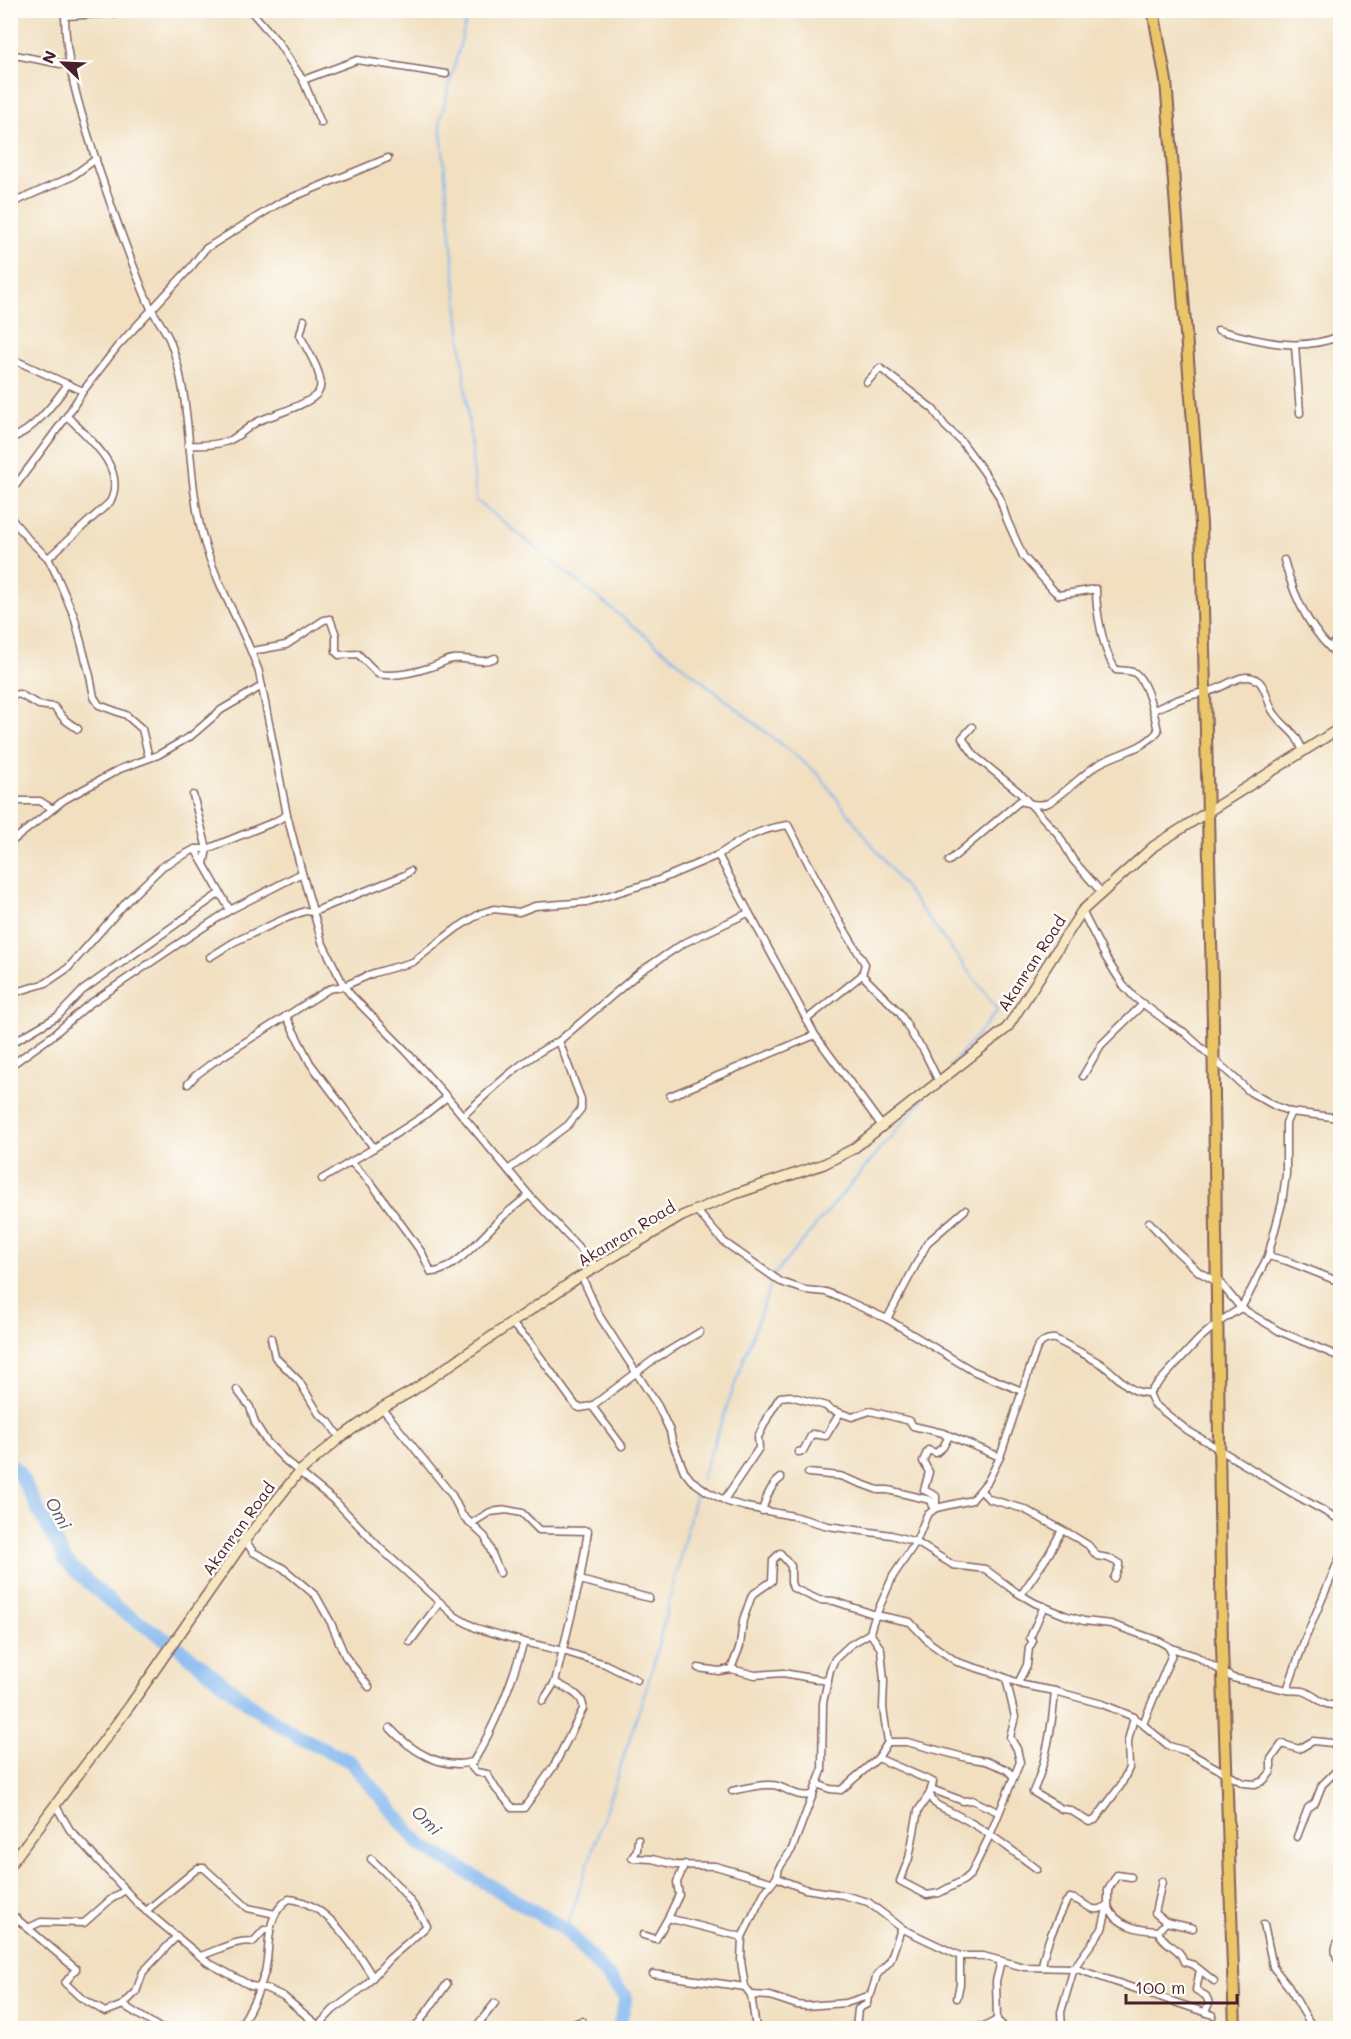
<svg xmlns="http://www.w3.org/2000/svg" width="1351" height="2039" font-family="Mali,sans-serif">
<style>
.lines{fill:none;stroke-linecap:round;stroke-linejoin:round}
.stream{stroke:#80b6ef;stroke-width:2}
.river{stroke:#80b6ef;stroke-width:14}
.minor-casing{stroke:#84625f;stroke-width:9}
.secondary-casing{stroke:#84625f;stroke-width:12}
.trunk-casing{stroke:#84625f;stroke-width:14}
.minor{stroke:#fff;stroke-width:6}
.secondary{stroke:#f7e8c3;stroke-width:9}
.trunk{stroke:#ebc669;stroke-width:10}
.labels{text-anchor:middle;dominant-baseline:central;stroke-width:5;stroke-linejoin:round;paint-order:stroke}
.street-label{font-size:16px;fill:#4a1f2b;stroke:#fdfcf7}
.water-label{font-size:18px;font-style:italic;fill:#5d5470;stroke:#fdfcf7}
</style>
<rect width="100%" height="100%" fill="#fdfcf7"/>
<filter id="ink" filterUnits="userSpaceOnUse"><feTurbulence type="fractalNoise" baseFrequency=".0167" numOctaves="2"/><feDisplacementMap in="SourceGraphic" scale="12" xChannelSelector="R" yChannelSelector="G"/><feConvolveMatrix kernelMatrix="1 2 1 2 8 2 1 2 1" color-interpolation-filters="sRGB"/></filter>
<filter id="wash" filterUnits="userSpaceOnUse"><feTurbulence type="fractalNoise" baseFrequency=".008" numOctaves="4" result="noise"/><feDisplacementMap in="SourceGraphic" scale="24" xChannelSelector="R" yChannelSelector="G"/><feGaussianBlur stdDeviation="1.35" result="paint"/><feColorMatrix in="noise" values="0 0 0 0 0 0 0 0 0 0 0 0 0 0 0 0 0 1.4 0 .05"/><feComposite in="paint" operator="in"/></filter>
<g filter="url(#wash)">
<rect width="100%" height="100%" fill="#f1dfc0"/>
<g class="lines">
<g class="stream">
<path d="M469 10 440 121 476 500 818 774 998 1010 950 1067"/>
<path d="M774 1275 923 1099"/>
<path d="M10 1477 19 1473"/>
<path d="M701 1479 771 1284"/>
<path d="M566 1930 651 1674 697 1489"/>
</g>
<g class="river">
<path d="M10 1464 19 1473 66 1562 116 1607 168 1641"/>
<path d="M179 1648 257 1710 294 1734 351 1762 421 1845 566 1930 626 1997 619 2028"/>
</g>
</g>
</g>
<g filter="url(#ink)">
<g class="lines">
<defs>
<g id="minor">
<path d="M65 10C64 65 83 119 99 170 114 214 129 258 148 302 154 316 165 328 170 341 193 400 186 472 202 534 214 582 243 625 259 672L287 815 302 873 322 942 344 986 351 995 406 1051 447 1097 529 1195 598 1268"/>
<path d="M250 10 277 41 303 80 321 123"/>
<path d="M65 16 171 10"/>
<path d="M10 54 71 66"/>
<path d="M303 80 357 60 446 74"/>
<path d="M10 204 71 177 96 159"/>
<path d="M1218 330C1259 341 1298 353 1340 336"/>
<path d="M1295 345 1300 413"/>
<path d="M10 358 83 391"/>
<path d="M867 382 880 368 933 409 945 426 962 442 984 472 999 496 1007 520 1023 556 1054 591 1059 595 1096 589C1096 611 1103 652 1116 670 1122 671 1129 670 1135 673 1147 681 1155 717 1158 731 1142 751 1118 752 1097 765 1083 774 1061 797 1048 803 1041 806 1028 804 1020 801L949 861"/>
<path d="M10 439C35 430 53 404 68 384"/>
<path d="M188 445C201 446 213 445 225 442 238 439 248 425 261 420 273 415 314 403 319 391 326 376 306 349 300 335L304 320"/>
<path d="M10 493 67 416 83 391 117 347 192 266 205 249 281 202 388 158"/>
<path d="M10 517 29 540 48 558 56 574 74 616 90 676 94 697 99 705 126 715 142 729 149 758"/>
<path d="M48 558 110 502C128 468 88 438 67 416"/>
<path d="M1284 560C1294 597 1310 633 1340 657"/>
<path d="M252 651 286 645 324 620 330 619 336 635V652L339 655 358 654 378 674C394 677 416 672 431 667 438 665 445 660 453 659 468 657 481 665 495 658"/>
<path d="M1333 651V644L1340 635"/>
<path d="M10 696 19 694 39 705 54 707 65 720 78 729"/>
<path d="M1154 710C1175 700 1188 695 1210 691 1225 688 1242 670 1257 680 1267 686 1267 704 1274 713 1286 730 1296 730 1303 752"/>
<path d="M972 727 962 738 975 756 1019 792 1058 834 1073 860 1102 893"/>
<path d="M193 795 207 849 204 864"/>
<path d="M10 801H40L51 808"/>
<path d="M10 843 64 800 120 769 158 755 191 736 221 710 262 686"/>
<path d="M195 849 230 910"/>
<path d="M718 855C742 839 759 829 788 825L835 914 865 964 862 975 806 1020"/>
<path d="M1082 911 1106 958 1123 985 1134 997 1170 1024 1184 1032 1250 1092 1275 1106 1291 1112 1340 1118"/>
<path d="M210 957 234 942 284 919 305 911 313 912 405 875 410 871"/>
<path d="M862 975 900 1013 914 1038 923 1049 939 1082"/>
<path d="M10 994 46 983 68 968 129 899 163 866 195 849H207L274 822 287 815"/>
<path d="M286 1016 310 1063 374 1148 425 1115 447 1097"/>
<path d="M10 1044 58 1016 83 990 220 893"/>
<path d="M10 1066 52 1036 88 1005 178 944 230 910 302 873"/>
<path d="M1083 1076 1101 1045 1143 1004"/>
<path d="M188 1084 195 1076 212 1063 329 989 344 986 374 973 413 962 457 928 481 913 494 909 519 912 535 906 587 902 659 880 718 855 815 1035 882 1126"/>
<path d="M670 1096 815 1035"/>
<path d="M463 1116C492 1089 522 1059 559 1041L641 971 684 943 748 913"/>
<path d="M351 1162 372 1184 422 1253 431 1272C452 1274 486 1233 500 1219 509 1211 519 1203 529 1195"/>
<path d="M508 1170 568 1125 581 1109V1099L559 1041"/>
<path d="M322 1179 374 1148"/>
<path d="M696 1210 724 1242 781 1282 805 1290 826 1292 843 1299 887 1319 973 1371 1022 1391"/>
<path d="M1149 1222 1170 1245 1199 1272 1221 1284 1241 1308 1279 1331 1340 1357"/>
<path d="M1268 1256 1287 1261 1340 1282"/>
<path d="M582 1277 600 1317 658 1406 670 1431 672 1441 684 1471 691 1480 708 1492 728 1502 746 1507 793 1516 828 1526 891 1535 916 1542 953 1565 985 1569 1016 1592 1035 1603 1067 1616 1084 1621 1111 1624 1159 1641 1168 1646 1172 1654 1143 1724"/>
<path d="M887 1319 928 1242 965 1210"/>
<path d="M512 1324 528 1340 576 1406 580 1408 592 1406 622 1446"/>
<path d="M271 1338 275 1357 299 1381 319 1414 329 1422 340 1438"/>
<path d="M237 1390 250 1407 255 1423 267 1442 286 1461 337 1503 380 1548 456 1617 476 1628 524 1642 563 1651 605 1664 637 1680"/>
<path d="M1149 1393 1154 1404 1187 1430 1290 1492 1340 1520"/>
<path d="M592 1406 653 1360 700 1332"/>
<path d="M382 1408 452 1495 462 1515 485 1537 500 1573"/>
<path d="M946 1434 1000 1457"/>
<path d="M798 1452 803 1451 812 1434 826 1436 840 1413"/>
<path d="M808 1473 840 1476 878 1490H888L930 1500 932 1506 936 1508"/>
<path d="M981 1491 989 1499 1024 1509 1075 1537 1088 1545 1097 1556 1108 1558 1119 1563V1567L1114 1578"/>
<path d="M724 1500 759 1448 758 1437 770 1413 780 1397 790 1396 826 1406 829 1409 852 1417 870 1411 910 1421 913 1426 943 1433 948 1438 943 1447 936 1453 928 1450 923 1461 929 1472 924 1490 936 1496V1508"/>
<path d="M762 1511C766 1498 770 1486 781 1478"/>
<path d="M472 1523 490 1512 507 1510 522 1513 539 1530 588 1531 580 1580 555 1682 543 1701"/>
<path d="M245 1540 253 1552 283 1568 316 1596 331 1623 345 1656 369 1687"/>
<path d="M1340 1557 1305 1639 1287 1690C1292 1691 1298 1690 1303 1691 1317 1695 1323 1709 1340 1704"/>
<path d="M580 1580 649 1598"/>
<path d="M1021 1595 1049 1554 1062 1530"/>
<path d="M410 1642 440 1602"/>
<path d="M1168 1647 1196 1656 1233 1678 1287 1690"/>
<path d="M698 1668 719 1671 731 1669 755 1675 783 1673 828 1681"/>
<path d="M731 1669 740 1646 743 1620 752 1595 772 1581 773 1560 780 1553 791 1566V1582L793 1588 819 1600 834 1601 876 1615 910 1622 930 1643 957 1662 996 1674 1023 1685 1055 1691 1102 1704 1134 1717 1169 1746 1186 1751 1243 1783 1255 1784 1263 1781 1271 1772V1759L1282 1744 1299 1749 1313 1741 1332 1743 1335 1747 1340 1744"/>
<path d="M1018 1683 1027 1665 1029 1648 1033 1641 1030 1638 1044 1606"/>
<path d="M1055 1691C1052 1726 1047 1760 1033 1792L1062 1809 1070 1810 1089 1822 1095 1820 1121 1785 1129 1768 1128 1741 1134 1717"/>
<path d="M390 1728C411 1751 441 1770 473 1762 496 1725 511 1683 524 1642"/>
<path d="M888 1742H907L967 1758 986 1761 1006 1769 1014 1777"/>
<path d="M878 1758 933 1782 930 1793 918 1811 909 1858 900 1881 927 1895 939 1893 964 1880 971 1874 990 1835 1020 1762 1017 1749 1010 1737 1015 1717 1006 1678"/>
<path d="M468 1763 476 1772 487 1774 496 1789 513 1808H524L554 1766 583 1709C585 1695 566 1689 555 1682"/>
<path d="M817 1784 830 1789 841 1790 878 1758 888 1742 883 1708 884 1681 881 1649 870 1633"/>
<path d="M931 1789 963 1801 972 1800 998 1812"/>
<path d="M732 1791C745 1788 759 1784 771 1785 786 1785 791 1798 813 1795"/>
<path d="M930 1793C931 1803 937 1805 945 1809 978 1824 1008 1847 1037 1869"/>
<path d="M56 1806 70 1830 139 1905 207 1962 251 1986 265 1988 283 1996 321 2028"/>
<path d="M1297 1837 1308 1808 1315 1803 1322 1785 1340 1767"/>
<path d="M638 1839 637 1850 632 1858 652 1859 676 1865 715 1866 771 1882"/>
<path d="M777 1877 784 1881 805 1889 843 1895 868 1902 903 1929 960 1956H983L1024 1967 1074 1968 1061 2012 1062 2028"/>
<path d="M1162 1881 1155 1913 1166 1922 1193 1928"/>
<path d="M1108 1905 1102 1929 1074 1968 1213 2015"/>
<path d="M1108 1906C1116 1926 1138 1930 1158 1931"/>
<path d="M146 1911 198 1868H204L248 1908 275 1914"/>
<path d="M10 1913 76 1969 65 1983 80 1997 105 2012 123 2005 136 1992 143 1972 177 1936"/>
<path d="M668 1918 679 1895 677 1882 685 1864"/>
<path d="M1166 1922 1158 1931C1164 1946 1180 1946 1184 1962L1194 1965 1214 1981"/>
<path d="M1264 1924 1273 1967 1288 1986 1313 2028"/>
<path d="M28 1928 41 1922 84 1923 110 1900 125 1890"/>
<path d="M643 1935 656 1939 668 1918 742 1937"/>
<path d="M1340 1938C1334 1947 1334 1954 1340 1963"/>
<path d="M200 1956C215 1952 238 1938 253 1942L264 1930H270"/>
<path d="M1001 1961 996 1981 997 2020 1005 2028"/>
<path d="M1042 1967C1045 1943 1056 1924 1066 1902L1070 1898C1086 1900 1090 1917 1108 1905V1890L1117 1875 1131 1877"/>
<path d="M1200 1970 1196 1990 1206 1996 1209 2003 1205 2012"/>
<path d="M653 1974 745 1987"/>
<path d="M751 1995 770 1996 797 2005 806 2006 846 2003 868 1996 871 1994 877 1975 890 1961 900 1932 903 1929"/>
<path d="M957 1998 960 1984V1956"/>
<path d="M123 2005 160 2028"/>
<path d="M318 2026 333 2010 365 1986 389 1959 427 1926C412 1900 393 1879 371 1859"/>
<path d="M239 2028C250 2011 259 1992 265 1972 271 1947 264 1915 289 1899 327 1902 354 1947 372 1976"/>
<path d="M415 2028 447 1984"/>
<path d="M482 2028 479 2023 495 2003"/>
<path d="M561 2028 582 2021"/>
<path d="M756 2028 751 1995 745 1987 741 1961 742 1937 764 1893 777 1877 779 1868 792 1849 822 1771 823 1703 830 1670 835 1659 850 1645 870 1633 873 1622 893 1576 916 1542 927 1515 936 1508 972 1500 988 1481 1000 1457 1036 1350C1040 1342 1047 1338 1055 1339 1070 1347 1087 1355 1101 1364 1117 1374 1128 1394 1149 1393L1199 1339 1219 1322 1241 1308 1249 1294 1268 1256 1282 1203 1286 1174V1123L1291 1112"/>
<path d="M856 2028 858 2009 867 2004 868 1996"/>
<path d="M972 2028 986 2026 997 2020"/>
</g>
<path id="secondary" d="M10 1865 129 1707 245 1540 299 1472 340 1438 382 1408 412 1391 573 1281 682 1216 735 1194 824 1164 853 1149 1007 1028 1082 911 1154 846 1340 728"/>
<path id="trunk" d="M1153 10 1166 81 1201 524 1213 1024 1222 1646 1235 2028"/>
</defs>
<use href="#minor" class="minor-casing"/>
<use href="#secondary" class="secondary-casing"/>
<use href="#trunk" class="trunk-casing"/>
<use href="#minor" class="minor"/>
<use href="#secondary" class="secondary"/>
<use href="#trunk" class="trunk"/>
</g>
</g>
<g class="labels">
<g class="street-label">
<text transform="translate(1031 963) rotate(-57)">Akanran Road</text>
<text transform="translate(626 1233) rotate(-31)">Akanran Road</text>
<text transform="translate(238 1528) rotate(-54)">Akanran Road</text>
</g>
<g class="water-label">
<text transform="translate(59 1513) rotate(60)">Omi</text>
<text transform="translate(427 1820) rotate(45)">Omi</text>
</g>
</g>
<rect width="1351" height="2039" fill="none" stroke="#fdfcf7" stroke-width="36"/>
<g transform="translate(63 63) rotate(293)" stroke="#fdfcf7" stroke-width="4.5" paint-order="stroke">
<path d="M0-4.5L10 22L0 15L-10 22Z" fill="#4a1f2b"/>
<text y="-9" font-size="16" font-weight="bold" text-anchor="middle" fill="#4a1f2b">N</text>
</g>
<path d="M1126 1994v9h111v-9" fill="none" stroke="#4a1f2b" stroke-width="3"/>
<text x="1135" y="1994" font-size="18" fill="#4a1f2b" stroke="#fdfcf7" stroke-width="4.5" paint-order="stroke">100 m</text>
</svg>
